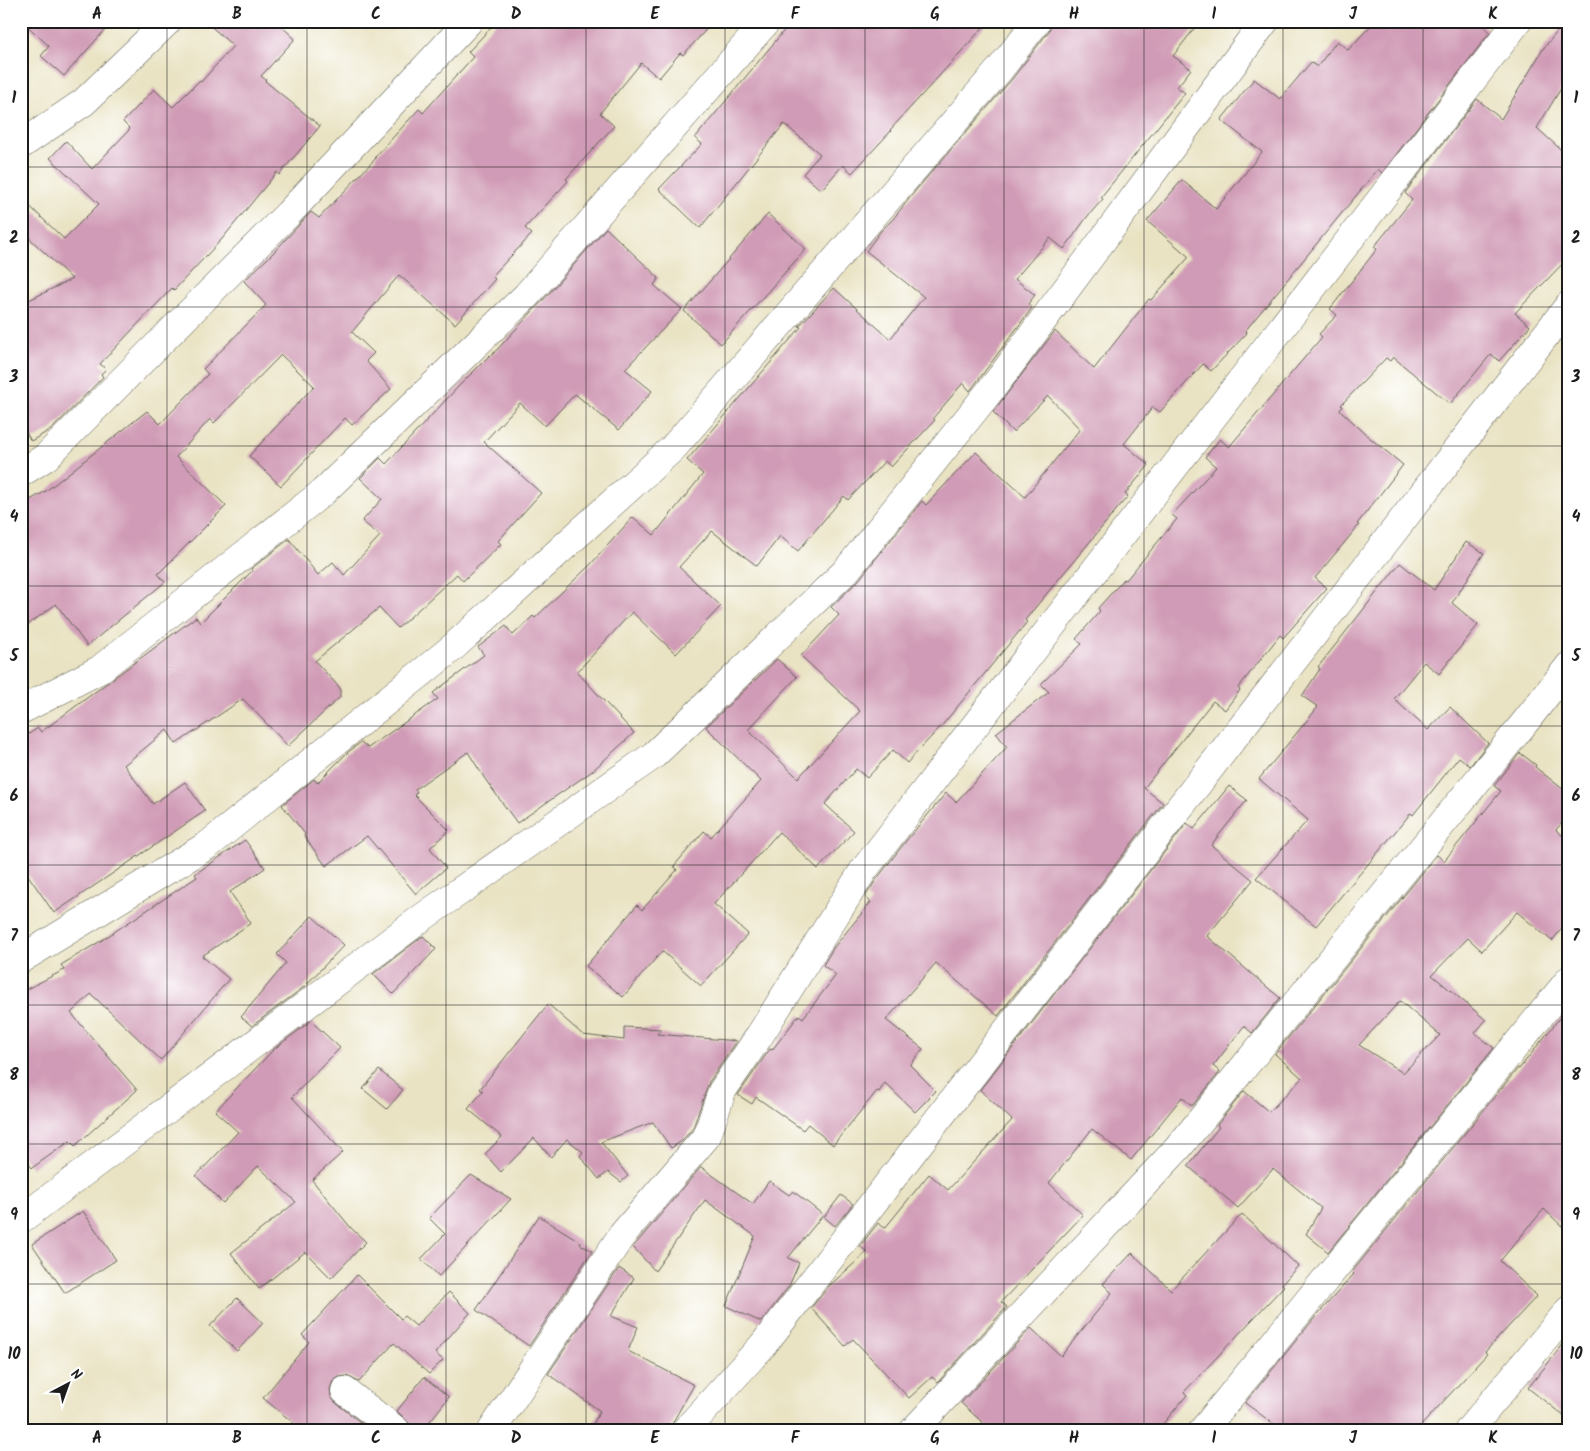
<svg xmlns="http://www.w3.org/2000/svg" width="1590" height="1451" font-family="Kalam,sans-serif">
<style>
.building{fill:#d09bb6;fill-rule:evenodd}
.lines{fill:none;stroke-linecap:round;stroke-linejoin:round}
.street-casing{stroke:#646256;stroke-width:29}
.street{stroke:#fff;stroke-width:28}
.grid{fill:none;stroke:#1c1c1c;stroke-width:1;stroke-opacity:0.55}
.neatline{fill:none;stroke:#1c1c1c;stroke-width:2}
.grid-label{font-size:16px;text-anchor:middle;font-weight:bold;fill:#1c1c1c}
</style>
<rect width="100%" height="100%" fill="#fff"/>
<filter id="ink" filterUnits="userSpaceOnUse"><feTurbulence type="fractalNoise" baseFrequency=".02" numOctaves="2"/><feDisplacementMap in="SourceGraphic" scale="10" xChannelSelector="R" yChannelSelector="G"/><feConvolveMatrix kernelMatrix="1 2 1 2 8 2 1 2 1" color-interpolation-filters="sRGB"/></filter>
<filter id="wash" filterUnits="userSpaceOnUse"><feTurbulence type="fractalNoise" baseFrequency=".0096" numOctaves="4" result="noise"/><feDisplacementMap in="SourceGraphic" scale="20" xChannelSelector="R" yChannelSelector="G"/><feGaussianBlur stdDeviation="1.12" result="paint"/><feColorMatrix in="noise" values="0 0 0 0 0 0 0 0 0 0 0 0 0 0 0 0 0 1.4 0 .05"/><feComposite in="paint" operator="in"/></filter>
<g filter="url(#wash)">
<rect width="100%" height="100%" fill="#e9e3c3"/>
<g id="blocks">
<g class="building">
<path d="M22 21H113L64 76 41 56 49 46Z"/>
<path d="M205 21H276L295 39 261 76 266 80 265 81 320 126 279 175 277 172 222 239 174 290 172 288 100 364 106 369 101 374 103 377 52 429 31 441 21 424V304L72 279 21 230V198L64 239 99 204 50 158 66 141 92 169 130 129 123 122 154 89 173 107 199 81 201 82 233 46Z"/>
<path d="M497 21H714L683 55 680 53 659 78 641 63 600 113 614 126 566 179 568 181 525 228 532 234 492 276 495 279 455 324 399 275 352 332 374 353 366 361 391 389 352 425 345 418 281 486 249 456 314 386 281 355 214 423 210 419 176 457 226 506 158 574 165 582 87 646 56 604 21 630V505L46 491 147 411 160 424 208 374 203 369 266 305 244 281 272 254 311 212 319 218 376 158 375 157 419 109 423 113 473 57 468 52Z"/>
<path d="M792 21H989L890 130 891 131 852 173 843 165 821 190 803 174 820 154 784 124 700 228 659 189 702 144 695 138Z"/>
<path d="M1052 21H1200L1173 56 1191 69 1177 87 1185 93 1101 197 1103 199 1087 217 1064 249 1050 238 1015 279 1035 295 1028 304 1032 308 970 391 963 383 933 418 935 420 891 467 885 461 848 500 844 496 798 551 780 536 757 566 712 531 679 567 721 606 676 654 632 612 577 672 634 733 591 772 517 823 485 779 468 752 415 789 417 792 414 795 449 830 430 848 446 868 416 894 367 836 326 866 304 836 305 834 282 805 314 779 317 783 347 753 361 742 368 748 438 699 433 693 484 655 478 647 506 626 513 635 533 616 535 618 590 565 633 517 654 535 703 474 687 460 801 327 799 326 834 288 890 339 924 297 866 251 880 232 893 219 916 190 1012 79 1049 31Z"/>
<path d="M1375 21H1478L1490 32 1382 173 1378 169 1245 331 1247 333 1211 371 1203 364 1160 412 1153 407 1124 444 1149 465 1125 494 1128 496 1053 586 1025 620 1027 622 944 723 907 763 893 750 867 778 856 769 825 804 854 831 818 869 779 832 714 904 748 934 701 986 662 951 623 997 586 966 637 905 642 910 677 870 674 866 704 831 711 837 761 781 706 727 777 659 797 677 748 730 798 778 860 711 801 656 839 615 831 607 858 581 922 501 926 505 976 452 1025 497 1080 429 1048 396 1013 432 993 412 1055 331 1094 369 1149 299 1151 300 1189 257 1147 221 1182 180 1216 209 1262 152 1221 120 1254 79 1280 99 1311 62 1317 67 1337 41 1348 50Z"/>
<path d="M1566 21H1569V75L1537 128 1569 157V257L1515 313 1530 326 1499 361 1491 354 1450 404 1393 357 1390 361 1386 358 1341 405 1343 406 1340 410 1370 438 1403 465 1357 524 1359 525 1315 578 1327 588 1283 638 1280 635 1238 688 1240 690 1225 710 1213 701 1144 788 1163 803 998 1016 936 963 886 1020 923 1049 910 1065 936 1091 915 1112 885 1083 879 1092 877 1091 833 1145 808 1124 803 1130 756 1097 752 1104 738 1095 770 1049 772 1050 799 1015 803 1018 836 975 823 965 834 947 871 902 865 897 876 880 906 841 946 793 956 802 1007 747 996 733 1049 692 1041 684 1082 644 1076 639 1100 611 1098 608 1124 579 1126 580 1177 519 1172 515 1216 467 1205 457 1220 439 1229 447 1322 337 1319 334 1337 315 1330 309 1377 249 1374 247 1412 200 1405 193 1477 99 1501 119 1543 49Z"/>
<path d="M768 214 806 249 721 344 684 311Z"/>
<path d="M606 228 659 278 654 285 682 309 625 369 652 391 619 430 575 394 545 426 520 403 484 442 541 493 498 541 501 544 463 581 457 574 398 628 379 608 315 661 340 688V697L288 746 243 699 176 744 167 730 124 765 153 804 185 782 205 811 54 913 21 865V739L38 728 41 732 196 617 200 623 252 571 251 569 289 539 318 575 333 562 344 575 380 536 362 521 382 499 360 478 380 458 386 464 458 387 490 355 491 356 544 299Z"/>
<path d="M1466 542 1484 553 1452 603 1478 625 1439 674 1424 662 1394 699 1428 730 1450 707 1488 743 1470 766 1459 757 1413 815 1411 813 1316 926 1256 878 1308 820 1259 779 1318 707 1302 696 1320 669 1318 667 1400 563 1434 590Z"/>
<path d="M1520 753 1536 765 1535 767 1569 794V814L1556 830 1569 841V919L1552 941 1517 912 1482 951 1468 938 1432 975 1486 1020 1475 1033 1494 1048 1328 1252 1306 1234 1321 1208 1273 1169 1238 1208 1188 1166 1219 1127 1217 1125 1244 1091 1269 1112 1302 1078 1275 1054 1437 855 1444 861 1501 791 1494 786ZM1400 1001 1440 1035 1403 1073 1359 1045Z"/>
<path d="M1229 786 1247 800 1211 845 1253 880 1207 936 1280 998 1252 1033 1244 1026 1213 1066 1220 1072 1192 1106 1182 1097 1131 1160 1092 1129 1049 1183 1083 1215 1001 1302 1007 1307 938 1382 932 1377 909 1398 853 1339 845 1346 811 1308 829 1286 867 1252 860 1246 878 1223 885 1228 929 1174 948 1190 1012 1120 980 1090 1187 823 1194 829Z"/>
<path d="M245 840 265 868 230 892 251 923 202 956 229 979 161 1060 91 994 71 1013 137 1090 75 1146 70 1141 32 1168 21 1153V992L64 970 61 965 99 942 197 877 195 874Z"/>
<path d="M312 916 344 945 304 987 252 1026 241 1017 286 963 277 954Z"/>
<path d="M423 936 436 949 393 994 373 974Z"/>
<path d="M548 1004 583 1035 624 1040V1027L661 1029 657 1034 737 1041 709 1082 693 1128 682 1141 671 1148 653 1122 601 1142 628 1176 621 1182 608 1172 599 1179 580 1156 583 1152 567 1139 551 1157 534 1138 501 1172 485 1154 502 1137 468 1109 483 1091 480 1089Z"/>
<path d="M1569 1006V1233L1544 1209 1500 1261 1537 1296 1485 1352 1487 1354 1417 1430H1282L1245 1403 1317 1315 1354 1274 1352 1272 1518 1068 1519 1069Z"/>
<path d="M311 1021 340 1048 292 1097 343 1152 312 1180 351 1228 366 1242 331 1278 305 1252 259 1289 231 1253 296 1202 258 1166 223 1203 196 1176 238 1132 215 1111 274 1049Z"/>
<path d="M379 1070 403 1090 387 1109 363 1089Z"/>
<path d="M701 1167 753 1204 769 1181 789 1195 793 1191 823 1215 788 1258 799 1263 789 1286 761 1322 726 1306 755 1236 705 1200 655 1271 633 1247Z"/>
<path d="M471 1175 511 1199 439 1276 421 1259 445 1234 429 1218Z"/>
<path d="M841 1195 853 1204 835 1226 824 1217Z"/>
<path d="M83 1211 116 1260 65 1293 32 1244Z"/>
<path d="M1242 1214 1298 1266 1282 1284 1284 1286 1184 1392 1187 1395 1158 1430H991L961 1403 1031 1328 1061 1356 1112 1293 1103 1284 1132 1253 1171 1290Z"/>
<path d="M539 1216 581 1242 580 1244 592 1251 529 1346 476 1310Z"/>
<path d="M619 1268 634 1278 611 1316 638 1327 628 1351 694 1385 674 1420 670 1430H590L600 1411 548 1374Z"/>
<path d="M357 1275 401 1319 404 1316 416 1326 449 1292 470 1313 435 1353 443 1360 429 1374 394 1343 359 1382 347 1376 339 1377 333 1381 330 1389 331 1397 336 1403 370 1430H302L263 1398 309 1342 302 1335Z"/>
<path d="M237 1298 263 1323 237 1351 210 1326Z"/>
<path d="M1569 1337V1420L1528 1388Z"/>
<path d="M424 1377 449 1397 423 1430H411L410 1424 397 1411Z"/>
</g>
</g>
</g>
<g filter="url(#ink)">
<use href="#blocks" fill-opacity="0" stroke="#646256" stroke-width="1"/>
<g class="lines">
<defs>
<g id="street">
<path d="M21 145 84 102 168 21"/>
<path d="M21 473 46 457 288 214 469 21"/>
<path d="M21 710 99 670 323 492 526 296 767 21"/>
<path d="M21 959 208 845 451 649 673 448 1000 69 1037 21"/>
<path d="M23 1218 423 917 654 755 846 571 1001 377 1265 21"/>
<path d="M345 1391 396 1430"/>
<path d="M492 1430 622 1235 707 1136 722 1091 758 1038 863 871 1518 21"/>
<path d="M686 1430 763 1345 1569 305"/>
<path d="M914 1430 1178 1148 1526 721 1569 666"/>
<path d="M1203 1430 1569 980"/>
<path d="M1469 1430 1569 1310"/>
</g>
</defs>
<use href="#street" class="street-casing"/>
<use href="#street" class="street"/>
</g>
</g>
<path class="grid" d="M167 21V1430M307 21V1430M446 21V1430M586 21V1430M725 21V1430M865 21V1430M1004 21V1430M1144 21V1430M1283 21V1430M1423 21V1430M21 167H1569M21 307H1569M21 446H1569M21 586H1569M21 726H1569M21 865H1569M21 1005H1569M21 1144H1569M21 1284H1569"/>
<rect width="1590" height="1451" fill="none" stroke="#fff" stroke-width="55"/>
<g transform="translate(68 1384) rotate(41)" stroke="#ffffff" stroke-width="4" paint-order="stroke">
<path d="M0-4L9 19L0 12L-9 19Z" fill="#1c1c1c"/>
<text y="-8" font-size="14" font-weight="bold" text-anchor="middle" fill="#1c1c1c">N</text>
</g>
<rect x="28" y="28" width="1534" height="1396" class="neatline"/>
<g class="grid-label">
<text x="97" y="19">A</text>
<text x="237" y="19">B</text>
<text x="376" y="19">C</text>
<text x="516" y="19">D</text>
<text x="655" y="19">E</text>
<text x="795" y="19">F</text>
<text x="935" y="19">G</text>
<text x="1074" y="19">H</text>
<text x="1214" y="19">I</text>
<text x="1353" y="19">J</text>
<text x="1493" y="19">K</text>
<text x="14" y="103">1</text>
<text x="1576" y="103">1</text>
<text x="14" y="243">2</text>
<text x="1576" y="243">2</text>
<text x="14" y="382">3</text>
<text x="1576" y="382">3</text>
<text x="14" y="522">4</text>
<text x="1576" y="522">4</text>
<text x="14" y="661">5</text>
<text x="1576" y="661">5</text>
<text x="14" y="801">6</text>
<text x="1576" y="801">6</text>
<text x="14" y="941">7</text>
<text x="1576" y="941">7</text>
<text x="14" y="1080">8</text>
<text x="1576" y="1080">8</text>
<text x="14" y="1220">9</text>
<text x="1576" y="1220">9</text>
<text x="14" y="1359">10</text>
<text x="1576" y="1359">10</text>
<text x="97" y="1443">A</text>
<text x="237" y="1443">B</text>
<text x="376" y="1443">C</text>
<text x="516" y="1443">D</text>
<text x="655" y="1443">E</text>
<text x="795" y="1443">F</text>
<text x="935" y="1443">G</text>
<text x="1074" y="1443">H</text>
<text x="1214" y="1443">I</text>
<text x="1353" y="1443">J</text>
<text x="1493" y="1443">K</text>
</g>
</svg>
